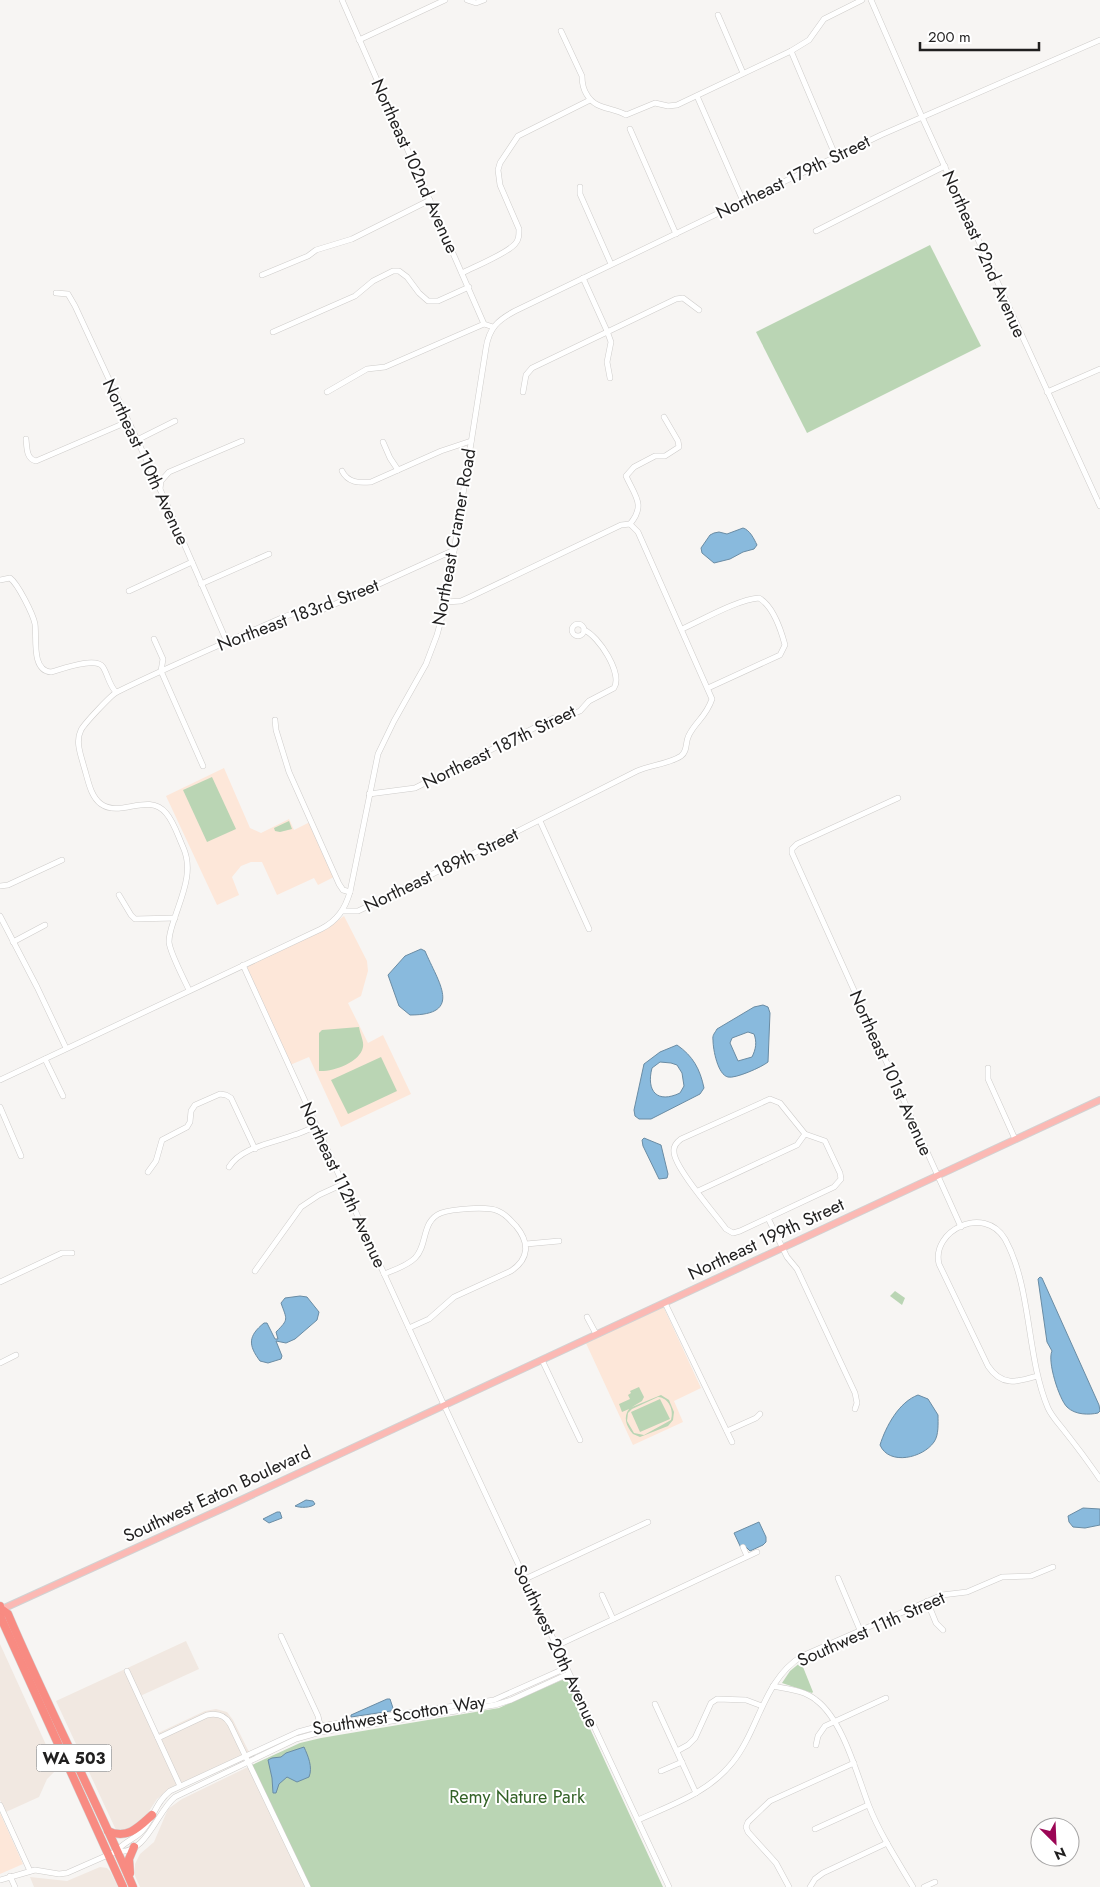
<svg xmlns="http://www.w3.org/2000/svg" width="1100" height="1887" font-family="Jost,sans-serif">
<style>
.built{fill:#f1e8e1}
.education{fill:#fde7d9}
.green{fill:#bad5b4;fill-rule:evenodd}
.water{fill:#89badd;stroke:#6a8ca4;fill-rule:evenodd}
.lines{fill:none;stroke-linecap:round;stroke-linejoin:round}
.minor-casing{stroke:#ceccca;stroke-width:6}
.major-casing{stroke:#d2d2d2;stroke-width:8}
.highway-casing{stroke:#d2d2d2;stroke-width:9}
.minor{stroke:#fff;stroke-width:5}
.major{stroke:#fbb9b4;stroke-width:6}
.highway{stroke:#f88b82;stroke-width:8}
.labels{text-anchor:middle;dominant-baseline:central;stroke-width:4;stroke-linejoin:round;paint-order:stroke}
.shield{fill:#fff;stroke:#636262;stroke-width:1}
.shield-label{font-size:16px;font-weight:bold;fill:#201f1f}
.street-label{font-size:18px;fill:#201f1f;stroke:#fff}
.park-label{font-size:18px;fill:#336227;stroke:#fff}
</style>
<rect width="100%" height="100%" fill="#f7f5f3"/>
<g class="built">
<path d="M186 1641 199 1669 138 1697 156 1734 205 1711 216 1709 227 1712 233 1720 249 1752 172 1787 157 1799 145 1817 131 1830H116L56 1701Z"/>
<path d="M0 1644 57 1769 47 1779 39 1797 6 1812 0 1800Z"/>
<path d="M252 1765 310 1887H140L135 1876V1864L140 1854 154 1842 168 1809 182 1799Z"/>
<path d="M100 1867 107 1868 110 1871 118 1887H34L30 1877 67 1881Z"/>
</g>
<g class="education">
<path d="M224 768 250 828 261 833 289 819 294 830 310 822 334 877 318 885 314 878 277 895 262 862H251L241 866 232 877 239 895 217 905 166 796Z"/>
<path d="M344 916 367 961 368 971 361 996 348 1003 368 1043 383 1035 411 1094 341 1127 309 1057 290 1065 247 968 248 965 326 929Z"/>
<path d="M663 1306 701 1388 674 1401 683 1422 633 1445 585 1341Z"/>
<path d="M0 1813 23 1864 0 1874Z"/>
</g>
<g class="green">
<path d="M930 245 981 346 807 433 756 332Z"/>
<path d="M212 777 236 829 207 842 183 790Z"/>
<path d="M289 821 292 829 280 832 275 831 274 828Z"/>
<path d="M359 1027C360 1034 364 1041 363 1047 360 1063 332 1072 319 1071V1033L322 1030Z"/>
<path d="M381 1057 397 1091 348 1114 331 1080Z"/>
<path d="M895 1291 905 1298 902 1305 890 1296Z"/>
<path d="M639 1387 644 1397 642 1401 632 1407 661 1395 669 1400 674 1412 673 1420 668 1426 640 1437 633 1434C626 1426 623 1417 629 1409L622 1412 619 1404 630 1399 628 1395 631 1393 630 1391ZM658 1397C669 1398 674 1410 671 1420L644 1435 634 1433 627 1421 628 1413 632 1409Z"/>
<path d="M660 1399 670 1419 640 1432 631 1412Z"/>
<path d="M801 1662 813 1692 812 1693 782 1683 790 1671Z"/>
<path d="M562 1680 568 1681 663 1887H310L252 1765 300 1743 321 1738 499 1708Z"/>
</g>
<g class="water">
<path d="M743 528C750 530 754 539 757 545L754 549 743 552 730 559 714 563 702 553 701 548 710 535 714 533 719 532 727 534Z"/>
<path d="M421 949 425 951C438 982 464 1015 410 1015L399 1006 388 975 405 956Z"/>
<path d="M763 1005 768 1007 770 1013 768 1062C762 1067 735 1079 728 1077 718 1075 713 1050 713 1040 712 1035 715 1033 717 1029L754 1007ZM748 1032 754 1034C757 1042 756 1049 752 1057L738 1061 730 1043 732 1038Z"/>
<path d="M677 1045C693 1056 700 1069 704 1088L700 1094 651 1119H639L635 1116 634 1110 644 1064 660 1052ZM660 1062 671 1063 677 1065 682 1073 684 1086 680 1093C657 1104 646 1091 652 1068Z"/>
<path d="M644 1138 661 1145 668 1174 667 1178 659 1179 643 1146 642 1140Z"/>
<path d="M1040 1277 1042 1278 1099 1405 1100 1411 1098 1413C1089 1415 1075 1415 1067 1407 1059 1399 1047 1361 1052 1351L1047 1342 1038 1279Z"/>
<path d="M300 1296 307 1297 319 1312 317 1320 295 1339 286 1343 276 1341 282 1356 281 1359 268 1363 260 1361C248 1345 248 1336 264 1323H267L275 1339H278L276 1332C289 1319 287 1320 281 1303L285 1298Z"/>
<path d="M918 1395 928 1399 938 1415C938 1423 939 1435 934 1442 923 1458 889 1466 880 1445 886 1426 899 1402 918 1395Z"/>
<path d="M306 1500 313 1501 315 1504C311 1508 300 1508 295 1506Z"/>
<path d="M1083 1508 1100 1509V1525L1085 1528 1073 1527 1069 1522 1068 1516Z"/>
<path d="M277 1512H280L282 1518 269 1523 263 1519Z"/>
<path d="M759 1522 766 1537V1542L763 1545 750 1551 745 1546 741 1548 734 1533Z"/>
<path d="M387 1699H390L393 1708 391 1711 351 1717V1715Z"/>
<path d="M304 1747C308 1756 313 1767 309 1777L297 1782 287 1777 279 1784 276 1793H273L272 1778 268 1760 272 1758 281 1757 286 1753Z"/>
</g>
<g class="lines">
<defs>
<g id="minor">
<path d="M342 0 484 324 493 327"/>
<path d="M467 0 476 3 484 0"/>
<path d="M871 0 922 117 1100 506"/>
<path d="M718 15 743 73"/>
<path d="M561 31 582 76C582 83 583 89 587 95 596 110 612 107 626 115L655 103 668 106 677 105 791 51 809 40 824 19 862 0"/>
<path d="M359 40 445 0"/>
<path d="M791 51 836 157"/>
<path d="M697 96 743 201"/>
<path d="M630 129 676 234"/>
<path d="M580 187V194L611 264"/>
<path d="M816 231 945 166"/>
<path d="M462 273C476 266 506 254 515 244 519 240 519 235 519 229L500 185 498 170 500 163 518 136 590 100"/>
<path d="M262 275 308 256 316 250 352 239 430 200"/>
<path d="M583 278 607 331 611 342 607 362 610 378"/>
<path d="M56 293 68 294 75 306 165 500 227 642"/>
<path d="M273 332 355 296 373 281 393 271H399L407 277 419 293 428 301H438L469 287"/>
<path d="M327 392 367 369 385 367 484 324"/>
<path d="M523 392 526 375 532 368 676 299 683 298 699 310"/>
<path d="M1047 392 1100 369"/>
<path d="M26 439C27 447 26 459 36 461L127 422"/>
<path d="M137 440 175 421"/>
<path d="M383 442 390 458 398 470"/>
<path d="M342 471C348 483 359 483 371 482L441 451 471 441"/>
<path d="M160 489 161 481 169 472 242 441"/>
<path d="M630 524C646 505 635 496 626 476L634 467 655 456H665L679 447 678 441 664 417"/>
<path d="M0 580 10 578C18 584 33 614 35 624 37 637 31 671 51 672 62 669 96 656 103 667 108 675 109 685 116 692"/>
<path d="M201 584 269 554"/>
<path d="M129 591 192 562"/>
<path d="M446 602 461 601 470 597 621 525 630 524"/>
<circle cx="578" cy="630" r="6"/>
<path d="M682 629C702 620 739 599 759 598 773 606 781 630 785 645L780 655 708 688"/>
<path d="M154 639 163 659 161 671 203 766"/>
<path d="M275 720 276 730 289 772 339 884 343 890 350 892"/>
<path d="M369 794 415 788 421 785 554 718 560 719 580 711 589 701 614 688C623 674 599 636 584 630"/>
<path d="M898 798 797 844 792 849V853L961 1227"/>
<path d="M540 821 589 929"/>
<path d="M0 886 8 885 62 860"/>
<path d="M119 895 131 915 135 919 175 918"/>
<path d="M343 911H358L377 902 637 771C650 765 669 764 681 756 688 751 685 742 689 735 696 721 706 717 712 699L638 532 630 524"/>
<path d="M0 916 37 987 66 1048"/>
<path d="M13 942 45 925"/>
<path d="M243 965 444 1405 669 1887"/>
<path d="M189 990C184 979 170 953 169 942 169 934 172 926 174 920 182 895 194 871 183 847 178 836 174 822 166 813 148 792 121 818 101 804 90 796 88 779 84 767 81 755 75 742 81 730 84 724 111 695 117 692 172 665 229 641 286 616L299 612 322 610 454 550"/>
<path d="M45 1059 63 1096"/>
<path d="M988 1068V1079L1015 1139"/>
<path d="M0 1080 321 929C337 921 345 909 350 892L378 754 394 721 426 664 437 635 446 602 486 348C489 328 498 320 515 311L881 135 1100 40"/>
<path d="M770 1099 780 1103 805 1134 825 1141 840 1173 841 1179 834 1187 740 1231 733 1233 726 1229C715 1214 674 1167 674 1152 673 1146 677 1142 681 1139Z"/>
<path d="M0 1107 21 1156"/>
<path d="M229 1167C241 1147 273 1143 294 1135 302 1133 309 1129 316 1126"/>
<path d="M148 1172 156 1161 162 1140 187 1127 190 1122 191 1111 195 1105 220 1094 226 1095 231 1098 255 1149"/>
<path d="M698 1191 797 1145 805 1134"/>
<path d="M768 1218 787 1257 797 1269 855 1393 857 1403 855 1409"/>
<path d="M526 1244 559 1241"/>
<path d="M255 1271 301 1207 319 1195 343 1184"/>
<path d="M384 1274C394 1270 407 1266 415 1258 428 1245 421 1221 441 1213 452 1209 487 1206 498 1211 506 1214 510 1220 516 1226 530 1243 529 1259 511 1271L454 1297 429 1319 409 1328"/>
<path d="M0 1282 62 1253H72"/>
<path d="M665 1303 732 1442"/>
<path d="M587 1317 596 1334"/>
<path d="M542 1360 580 1440"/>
<path d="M0 1363 16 1355"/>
<path d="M1037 1376C1017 1382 1002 1387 988 1366L939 1264C931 1231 984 1204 1005 1239 1032 1288 1026 1356 1048 1408 1052 1417 1060 1425 1066 1433 1078 1448 1089 1463 1100 1479"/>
<path d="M727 1431 756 1418 760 1414"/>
<path d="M743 1547 747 1556"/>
<path d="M838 1578 860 1630"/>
<path d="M525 1579 648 1522"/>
<path d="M602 1595 613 1619"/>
<path d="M927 1601 936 1623 943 1630"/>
<path d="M281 1636 318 1716 321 1729"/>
<path d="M556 1646 757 1552"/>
<path d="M127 1671 180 1786"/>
<path d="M773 1686C787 1689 804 1690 816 1700 843 1720 857 1775 869 1806 880 1834 897 1860 913 1887"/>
<path d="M655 1704 696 1793"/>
<path d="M158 1738 207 1715C217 1713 225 1715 230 1724L308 1887"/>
<path d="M816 1745 818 1736 825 1726 886 1698"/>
<path d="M677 1751 688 1745 695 1738 711 1703 717 1699 746 1700 762 1706"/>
<path d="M661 1771 682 1762"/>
<path d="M0 1805 30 1871"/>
<path d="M638 1820C671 1805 708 1793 732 1763 759 1730 763 1680 802 1656L942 1595 967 1592 1002 1577 1031 1576 1053 1567"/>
<path d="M815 1829 868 1805"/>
<path d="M117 1851C123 1842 135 1839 142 1831 154 1818 155 1803 170 1791L298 1732 320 1726 494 1700 566 1668"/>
<path d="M10 1876 15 1887"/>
<path d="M0 1880 35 1870 59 1874 67 1873 117 1851C146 1856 157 1811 175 1797L296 1739 321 1732 495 1705 511 1700 568 1674"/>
<path d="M789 1887 776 1863 748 1832 746 1827 748 1822 770 1801 854 1763"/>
<path d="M810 1887 815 1879 823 1873 887 1843"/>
<path d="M924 1887 935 1882"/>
</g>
<path id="major" d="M0 1610 228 1506 1100 1100"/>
<g id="highway">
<path d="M0 1606 1 1618 123 1887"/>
<path d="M1 1609 8 1614C47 1706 94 1795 133 1887"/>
<path d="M108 1831C127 1840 139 1827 152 1815"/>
<path d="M130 1873 129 1859 134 1847"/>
</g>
</defs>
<use href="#minor" class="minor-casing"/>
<use href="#major" class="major-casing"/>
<use href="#highway" class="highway-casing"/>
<use href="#minor" class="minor"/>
<use href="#major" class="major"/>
<use href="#highway" class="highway"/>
</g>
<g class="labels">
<rect class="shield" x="36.5" y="1744.5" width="75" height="27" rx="4"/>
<g class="shield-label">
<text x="74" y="1758">WA 503</text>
</g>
<g class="street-label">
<text transform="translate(415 166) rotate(66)">Northeast 102nd Avenue</text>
<text transform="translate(793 177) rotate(-26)">Northeast 179th Street</text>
<text transform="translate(984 254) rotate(66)">Northeast 92nd Avenue</text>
<text transform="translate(146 462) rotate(65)">Northeast 110th Avenue</text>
<text transform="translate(454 537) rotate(-80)">Northeast Cramer Road</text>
<text transform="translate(298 615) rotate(-21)">Northeast 183rd Street</text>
<text transform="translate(499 747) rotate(-26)">Northeast 187th Street</text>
<text transform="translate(441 870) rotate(-26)">Northeast 189th Street</text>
<text transform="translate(891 1073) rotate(66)">Northeast 101st Avenue</text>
<text transform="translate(343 1185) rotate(65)">Northeast 112th Avenue</text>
<text transform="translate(766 1239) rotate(-25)">Northeast 199th Street</text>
<text transform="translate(217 1494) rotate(-25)">Southwest Eaton Boulevard</text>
<text transform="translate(871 1629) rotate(-24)">Southwest 11th Street</text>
<text transform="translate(556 1646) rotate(65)">Southwest 20th Avenue</text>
<text transform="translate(399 1715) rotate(-9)">Southwest Scotton Way</text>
</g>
<g class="park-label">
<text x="517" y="1797">Remy Nature Park</text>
</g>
</g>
<g transform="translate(1055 1842) rotate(156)"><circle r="24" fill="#ffffff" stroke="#a6a5a5"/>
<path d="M0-4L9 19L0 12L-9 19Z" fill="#9b0655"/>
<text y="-8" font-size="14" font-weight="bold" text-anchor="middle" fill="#201f1f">N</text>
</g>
<path d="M920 42v8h119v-8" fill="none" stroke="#201f1f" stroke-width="2.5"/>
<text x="928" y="42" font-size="15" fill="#201f1f" stroke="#ffffff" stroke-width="4" paint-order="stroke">200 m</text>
</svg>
